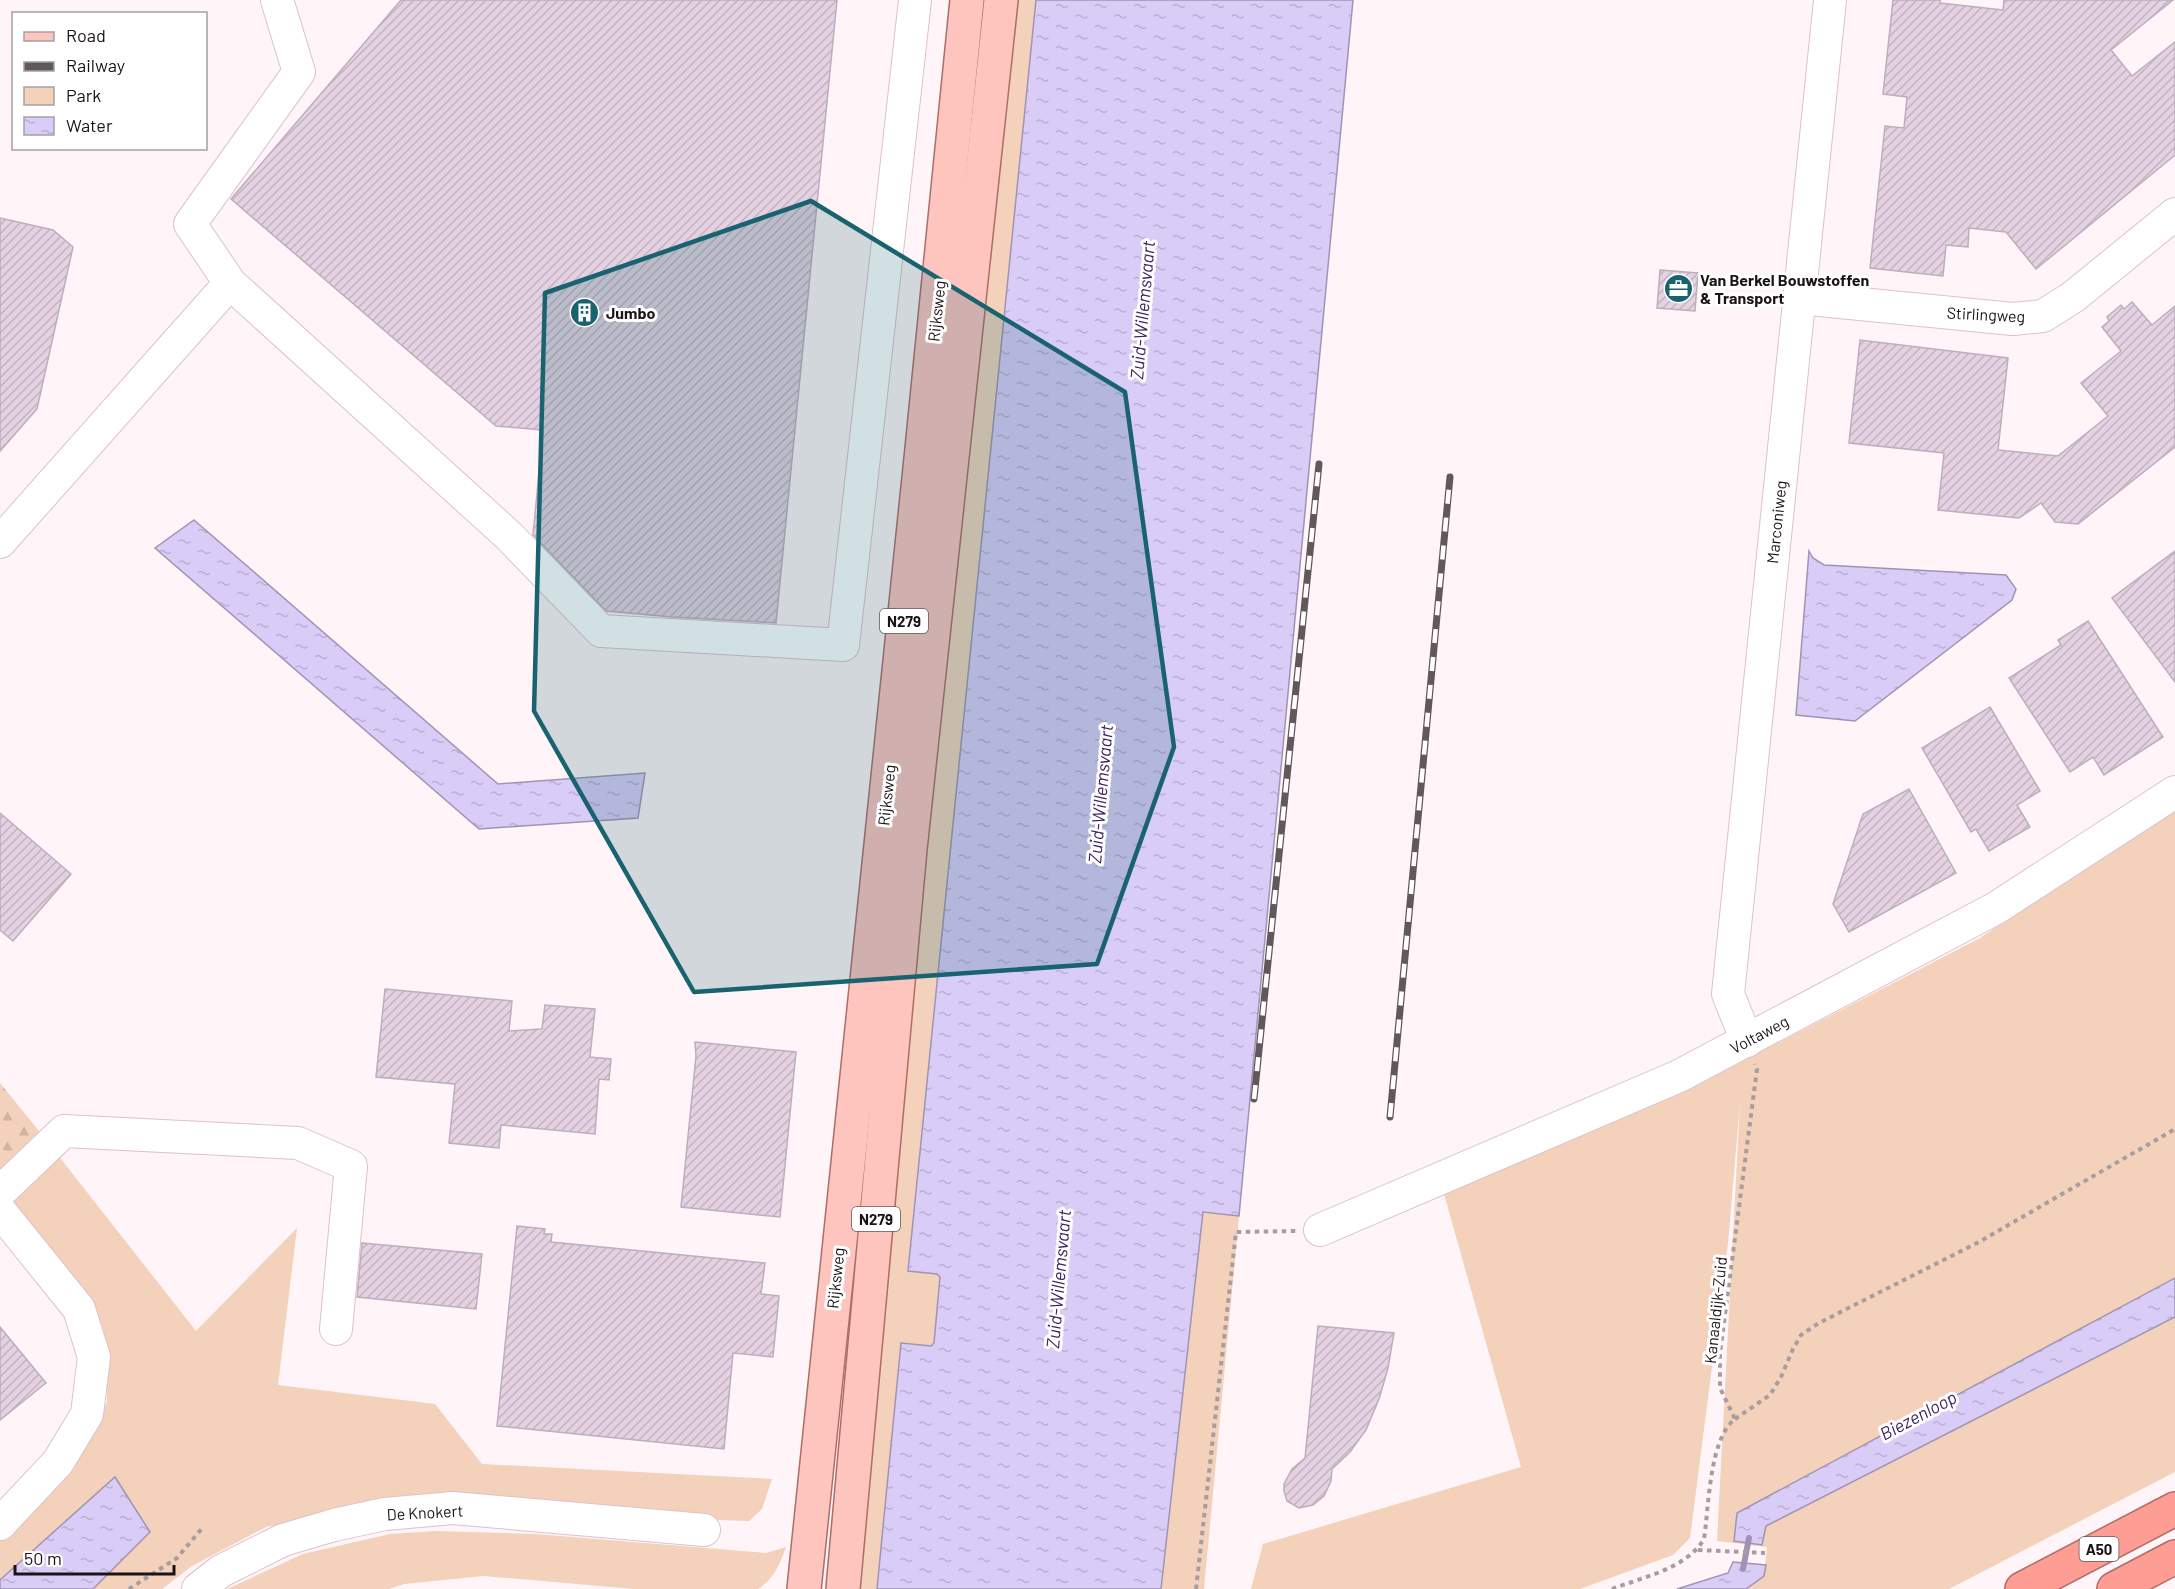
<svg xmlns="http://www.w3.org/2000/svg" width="2175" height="1589" font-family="Barlow,sans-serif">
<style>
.green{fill:#f3d1bb}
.forest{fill:url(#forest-firs)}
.water{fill:url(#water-ripples);stroke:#a094b4;stroke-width:1.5}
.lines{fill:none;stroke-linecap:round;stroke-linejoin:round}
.stream{stroke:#a094b4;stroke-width:6}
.building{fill:url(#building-hatch);stroke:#bfadbe;stroke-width:1.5}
.minor-casing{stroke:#dcc2ca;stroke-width:34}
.major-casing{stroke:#ae6d67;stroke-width:36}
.highway-casing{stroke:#ae6d67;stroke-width:36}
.path{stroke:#a79da0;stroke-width:4;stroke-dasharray:4.5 4.5;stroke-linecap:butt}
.minor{stroke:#fff;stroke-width:32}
.major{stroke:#fec4be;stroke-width:33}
.highway{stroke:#fd9d93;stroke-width:33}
.rail-casing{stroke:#62585b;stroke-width:7}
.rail{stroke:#fff;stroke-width:4.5;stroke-dasharray:14;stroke-linecap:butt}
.marked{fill:#196370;fill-opacity:0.2;stroke:#196370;stroke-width:4.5;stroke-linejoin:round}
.labels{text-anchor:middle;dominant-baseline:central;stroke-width:6;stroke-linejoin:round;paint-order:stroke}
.shield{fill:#fff;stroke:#605a5c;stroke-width:1.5}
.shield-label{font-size:15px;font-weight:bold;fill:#1c1316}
.poi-label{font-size:16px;font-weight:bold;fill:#1c1316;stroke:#fff;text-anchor:start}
.street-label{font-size:16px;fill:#1c1316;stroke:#fff}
.water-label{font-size:18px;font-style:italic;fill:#3b2260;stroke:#fff}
</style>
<defs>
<pattern id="forest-firs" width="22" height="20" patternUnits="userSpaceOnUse" patternTransform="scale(1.5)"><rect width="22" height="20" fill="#f3d1bb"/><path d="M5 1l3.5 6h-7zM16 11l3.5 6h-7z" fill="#d0b3a0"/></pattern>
<pattern id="water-ripples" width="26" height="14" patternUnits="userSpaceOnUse" patternTransform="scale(1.5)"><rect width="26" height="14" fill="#d9ccf7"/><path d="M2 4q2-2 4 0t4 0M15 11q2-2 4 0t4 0" fill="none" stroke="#baaed3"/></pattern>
<pattern id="building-hatch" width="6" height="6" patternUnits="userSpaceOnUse" patternTransform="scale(1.5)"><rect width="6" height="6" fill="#e4d1e2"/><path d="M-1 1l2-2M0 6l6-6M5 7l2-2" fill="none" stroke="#c3b3c1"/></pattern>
</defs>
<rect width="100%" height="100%" fill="#fff4f7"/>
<g class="green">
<path d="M1012 0H1036L909 1270 938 1274 940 1277 934 1343 931 1346 901 1343 877 1589H858L931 784Z"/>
<path d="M2175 806V1278L1737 1513 1761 1545 1765 1526 2175 1317V1472L1949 1589H1746L1764 1576 1767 1547 1717 1541 1740 1103 1728 1243 1690 1538 1673 1555 1580 1589H1251L1263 1544 1521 1467 1444 1194 1743 1061 1980 938Z"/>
<path d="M39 1131 196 1331 297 1228 278 1385 435 1404 482 1464 772 1479 762 1509 749 1521 356 1508 266 1527 192 1566 162 1589H0V1541L56 1486 84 1451 107 1402V1347L103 1328 71 1277 0 1192V1146L11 1158Z"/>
<path d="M1203 1211 1239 1216 1204 1589H1161Z"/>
<path d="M436 1531 535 1534 766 1553 786 1547C780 1564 774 1579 758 1589H634L484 1576 404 1584 389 1589H227L303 1554 390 1534Z"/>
</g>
<path class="forest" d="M0 1083 39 1131 11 1158 0 1146Z"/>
<g class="water">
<path d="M1036 0H1353L1239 1216 1203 1212 1161 1589H877L901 1343 931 1346 934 1343 940 1277 937 1274 908 1271Z"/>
<path d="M194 520 498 784 645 773 638 818 479 829 155 548Z"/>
<path d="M1809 551 1813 558 1824 565 2006 575 2016 589 2012 600 1855 721 1796 715Z"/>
<path d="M2175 1278V1317L1766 1526 1762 1545 1734 1541 1737 1513Z"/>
<path d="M115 1477 150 1532 93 1589H0V1580Z"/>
<path d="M1733 1562 1766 1565 1764 1576 1746 1589H1677L1728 1573Z"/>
</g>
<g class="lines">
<path class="stream" d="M1743 1569 1749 1538"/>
</g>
<g class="building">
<path d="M401 0H837L776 623 672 617 606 611 533 535 543 430 496 426 231 199Z"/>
<path d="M1893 0H1940V3L2003 10 2004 0H2173L2111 50 2132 76 2175 42V155L2036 269 2006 232 1969 228 1968 247 1946 245 1943 276 1870 268 1885 126 1904 128 1907 97 1883 94Z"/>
<path d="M0 218 53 230 73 247 37 409 0 451Z"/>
<path d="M1660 270 1698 273 1695 311 1657 308Z"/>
<path d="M2132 302 2152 325 2175 306V447L2078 524 2055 522 2041 503 2019 518 1938 510 1944 453 1849 443 1860 340 2008 358 1998 450 2058 456 2108 416 2081 383 2121 351 2102 327 2109 321 2107 317 2121 305 2124 309Z"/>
<path d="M2175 551V682L2112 598Z"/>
<path d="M2088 621 2163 737 2104 775 2093 757 2070 772 2009 678 2061 645 2058 640Z"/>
<path d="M1990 707 2040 791 2017 805 2030 827 1989 851 1976 829 1971 832 1922 748Z"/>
<path d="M1909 789 1956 873 1849 932 1833 904 1863 814Z"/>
<path d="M0 813 71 874 13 941 0 930Z"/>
<path d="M385 989 512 1001 509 1031 542 1029 545 1005 595 1009 590 1057 611 1059 609 1080 599 1079 595 1134 501 1125 499 1148 449 1143 455 1084 376 1077Z"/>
<path d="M695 1042 796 1052 780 1217 681 1207 696 1056Z"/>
<path d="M517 1226 545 1229 544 1234H552L551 1242 765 1263 761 1294 779 1296 773 1357 733 1353 724 1449 497 1426Z"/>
<path d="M362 1243 482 1254 476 1309 357 1297Z"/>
<path d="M1318 1326 1394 1333 1388 1368 1379 1399 1366 1430 1350 1452 1332 1469 1331 1481 1324 1496 1313 1505 1299 1508 1287 1501 1284 1491V1484L1292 1469 1305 1458Z"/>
<path d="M0 1327 46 1383 0 1420Z"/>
</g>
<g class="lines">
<defs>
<g id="minor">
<path d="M230 283 190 224 299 72 277 0"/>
<path d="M1799 298 2013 319 2043 316 2073 297 2175 214"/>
<path d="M0 542 230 283 509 536 601 631 843 645 915 0"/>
<path d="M1747 1041 1728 994 1830 0"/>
<path d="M0 1192 64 1131 298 1143 351 1166 336 1329"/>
<path d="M0 1211 79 1309 94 1357 87 1414 58 1462 0 1524"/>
<path d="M1320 1230 1679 1076 1996 908 2175 792"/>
<path d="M198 1589 221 1571 283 1540 334 1525 385 1514 453 1508 704 1530"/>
</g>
<g id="major">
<path d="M804 1589C856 1059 916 530 967 0"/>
<path d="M843 1589 910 849 1001 0"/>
</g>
<g id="highway">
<path d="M2022 1589 2175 1509"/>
<path d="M2114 1589 2175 1557"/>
</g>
</defs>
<use href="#minor" class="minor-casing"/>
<use href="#major" class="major-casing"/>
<use href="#highway" class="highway-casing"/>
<g class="path">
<path d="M1735 1419 1770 1395 1781 1377 1793 1349 1801 1335 1819 1323 1979 1242 2175 1129"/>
<path d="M1698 1550 1765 1553"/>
<path d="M129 1589 177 1558 204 1526"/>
<path d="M1196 1589 1236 1232 1296 1231"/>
<path d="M1612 1589C1643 1577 1686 1569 1704 1539 1709 1507 1709 1439 1735 1419L1720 1388V1353L1757 1069 1755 1064"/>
</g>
<use href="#minor" class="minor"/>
<use href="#major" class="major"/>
<use href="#highway" class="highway"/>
<defs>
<g id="rail">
<path d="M1254 1099 1319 464"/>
<path d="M1390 1117 1450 477"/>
</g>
</defs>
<use href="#rail" class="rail-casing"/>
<use href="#rail" class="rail"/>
</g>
<path class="marked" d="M811 201 1125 392 1174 747 1097 964 694 992 534 711 545 293Z"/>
<defs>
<symbol id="office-disc" viewBox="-11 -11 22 22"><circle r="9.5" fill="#196370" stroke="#fff"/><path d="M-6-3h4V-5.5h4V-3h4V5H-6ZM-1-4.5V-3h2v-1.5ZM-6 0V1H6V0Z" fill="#fff"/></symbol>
<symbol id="building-disc" viewBox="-11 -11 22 22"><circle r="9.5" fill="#196370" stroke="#fff"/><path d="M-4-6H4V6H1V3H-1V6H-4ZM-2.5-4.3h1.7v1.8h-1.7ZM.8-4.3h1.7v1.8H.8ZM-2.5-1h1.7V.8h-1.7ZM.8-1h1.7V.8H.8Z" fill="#fff"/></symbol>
</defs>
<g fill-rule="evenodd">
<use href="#office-disc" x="1662" y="272" width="33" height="33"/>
<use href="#building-disc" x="568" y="296" width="33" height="33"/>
</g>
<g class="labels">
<g class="shield">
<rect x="880" y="609" width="48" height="24" rx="4.5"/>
<rect x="852" y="1207" width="48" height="24" rx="4.5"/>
<rect x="2079.5" y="1537" width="39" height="24" rx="4.5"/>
</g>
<g class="shield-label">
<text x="904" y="621">N279</text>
<text x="876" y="1219">N279</text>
<text x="2099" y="1549">A50</text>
</g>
<g class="poi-label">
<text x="1700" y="279">Van Berkel Bouwstoffen<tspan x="1700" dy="18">&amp; Transport</tspan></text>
<text x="606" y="312">Jumbo</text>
</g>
<g class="street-label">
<text transform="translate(936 311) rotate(-84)">Rijksweg</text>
<text transform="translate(1986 314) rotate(3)">Stirlingweg</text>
<text transform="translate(1776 522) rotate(-84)">Marconiweg</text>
<text transform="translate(886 795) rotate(-84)">Rijksweg</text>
<text transform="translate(1759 1034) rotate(-28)">Voltaweg</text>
<text transform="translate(835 1278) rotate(-84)">Rijksweg</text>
<text transform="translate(1715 1310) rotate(-84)">Kanaaldijk-Zuid</text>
<text transform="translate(425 1512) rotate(-3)">De Knokert</text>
</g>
<g class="water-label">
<text transform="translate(1142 310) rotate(-85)">Zuid-Willemsvaart</text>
<text transform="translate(1100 794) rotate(-85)">Zuid-Willemsvaart</text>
<text transform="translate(1058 1279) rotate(-85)">Zuid-Willemsvaart</text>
<text transform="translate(1918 1415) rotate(-28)">Biezenloop</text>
</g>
</g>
<rect x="12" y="12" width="195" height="138" fill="#ffffff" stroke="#a4a1a2" stroke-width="1.5"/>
<rect x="24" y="32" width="30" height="9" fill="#fec4be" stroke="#a4a1a2" stroke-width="1.5"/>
<text x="66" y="42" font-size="18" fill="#1c1316">Road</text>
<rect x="24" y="62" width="30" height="9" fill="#62585b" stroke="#a4a1a2" stroke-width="1.5"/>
<text x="66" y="72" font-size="18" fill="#1c1316">Railway</text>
<rect x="24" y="87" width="30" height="18" fill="#f3d1bb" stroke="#a4a1a2" stroke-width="1.5"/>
<text x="66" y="102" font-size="18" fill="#1c1316">Park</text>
<rect x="24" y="117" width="30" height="18" fill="url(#water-ripples)" stroke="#a4a1a2" stroke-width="1.5"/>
<text x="66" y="132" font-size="18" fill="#1c1316">Water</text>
<path d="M15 1565v9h159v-9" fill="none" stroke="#1c1316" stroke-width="3"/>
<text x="24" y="1565" font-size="18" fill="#1c1316" stroke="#ffffff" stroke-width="4.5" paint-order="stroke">50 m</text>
</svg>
